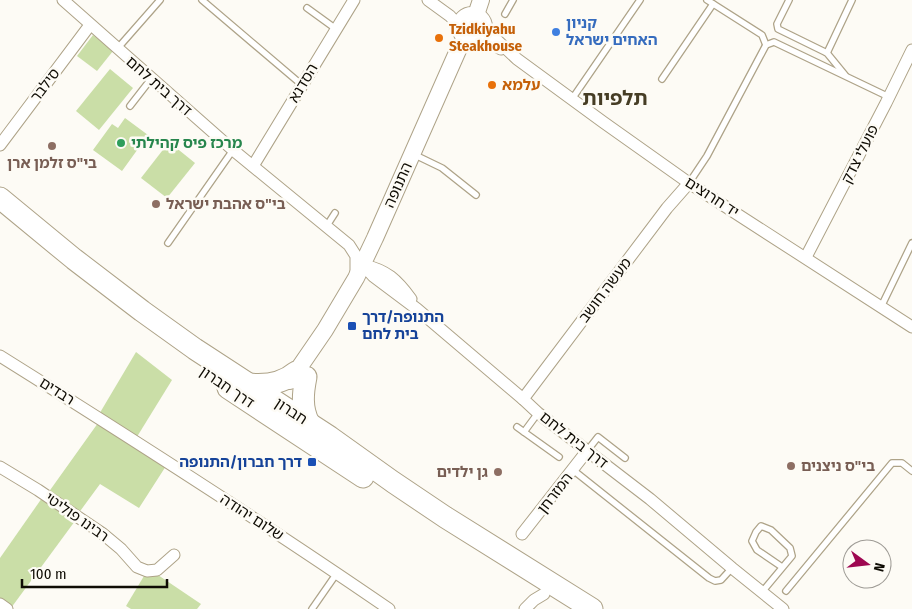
<svg xmlns="http://www.w3.org/2000/svg" width="912" height="609" font-family="'Fira Sans Condensed','Noto Sans Hebrew',sans-serif">
<style>
.green{fill:#cadea7}
.lines{fill:none;stroke-linecap:round;stroke-linejoin:round}
.lane-casing{stroke:#aea388;stroke-width:8}
.street-casing{stroke:#aea388;stroke-width:13}
.secondary-casing{stroke:#aea388;stroke-width:18}
.highway-casing{stroke:#aea388;stroke-width:23}
.lane{stroke:#fff;stroke-width:5.5}
.street{stroke:#fff;stroke-width:11}
.secondary{stroke:#fff;stroke-width:16}
.highway{stroke:#fff;stroke-width:21}
.shop-dot{fill:#3f7fe0;stroke:#fdfbf5;stroke-width:2}
.food-dot{fill:#e8710a;stroke:#fdfbf5;stroke-width:2}
.leisure-dot{fill:#2e9e5b;stroke:#fdfbf5;stroke-width:2}
.education-dot{fill:#8d6e63;stroke:#fdfbf5;stroke-width:2}
.transit-dot{fill:#1a4fb4;stroke:#fdfbf5;stroke-width:2}
.labels{text-anchor:middle;dominant-baseline:central;stroke-width:5;stroke-linejoin:round;paint-order:stroke}
.shop-label{font-size:15px;font-weight:bold;fill:#366cbe;stroke:#fdfbf5;text-anchor:start}
.food-label{font-size:15px;font-weight:bold;fill:#c56008;stroke:#fdfbf5;text-anchor:start}
.street-label{font-size:15px;fill:#0f0c04;stroke:#fdfbf5}
.leisure-label{font-size:15px;font-weight:bold;fill:#27864d;stroke:#fdfbf5;text-anchor:start}
.education-label{font-size:15px;font-weight:bold;fill:#785e54;stroke:#fdfbf5;text-anchor:start}
.transit-label{font-size:15px;font-weight:bold;fill:#164399;stroke:#fdfbf5;text-anchor:start}
.district-label{font-size:20px;font-weight:bold;fill:#463d25;stroke:#fdfbf5}
</style>
<rect width="100%" height="100%" fill="#fdfbf5"/>
<g class="green">
<path d="M93 35 113 51 97 71 77 56Z"/>
<path d="M110 69 133 88 99 130 76 111Z"/>
<path d="M125 118 148 135 122 171 93 150 112 124 118 128Z"/>
<path d="M169 142 195 163 167 198 141 178Z"/>
<path d="M136 352 172 380 135 440 98 416Z"/>
<path d="M98 423 166 466 139 508 100 484 78 514 48 493Z"/>
<path d="M42 498 75 521 11 608 0 600V558Z"/>
<path d="M158 575 201 604 197 609H131L126 606 144 576Z"/>
</g>
<g class="lines">
<defs>
<g id="lane">
<path d="M202 0 302 85"/>
<path d="M707 0 762 35 766 45"/>
<path d="M789 0 777 24 778 29 827 53 845 75"/>
<path d="M307 8 336 29"/>
<path d="M505 14 513 0"/>
<path d="M117 49 160 0"/>
<path d="M827 53 852 0"/>
<path d="M662 79 713 4"/>
<path d="M572 99 640 0"/>
<path d="M130 106 151 79"/>
<path d="M413 154 442 168 476 195"/>
<path d="M689 183 707 156 766 45 774 42 889 97"/>
<path d="M326 227 335 213"/>
<path d="M168 243 233 150"/>
<path d="M881 307 912 243"/>
<path d="M538 413 524 432 559 457"/>
<path d="M517 427 524 432"/>
<path d="M587 451 598 437 625 458"/>
<path d="M573 470 709 578 715 581 721 580 732 568"/>
<path d="M786 591 892 463H902L912 471"/>
<path d="M762 592 792 556 790 548 771 530 761 526 756 532 752 541 757 550 782 567"/>
<path d="M312 609 337 573"/>
</g>
<g id="street">
<path d="M63 0 233 150 349 245 356 256V274"/>
<path d="M428 0 450 16 460 27"/>
<path d="M484 28 517 59 603 122 689 183 912 327"/>
<path d="M478 37 501 49"/>
<path d="M0 145 90 25"/>
<path d="M253 166 354 0"/>
<path d="M806 257 886 103 912 50"/>
<path d="M363 265 373 276 417 309 523 399 538 413 650 499 732 568 783 609"/>
<path d="M363 265C387 270 397 280 411 299"/>
<path d="M0 356C131 438 261 521 389 609"/>
<path d="M523 399 667 208 689 183"/>
<path d="M0 467 38 490 103 534 121 549 137 567 147 571 157 570 174 555"/>
<path d="M522 534 587 451"/>
<path d="M0 604 7 609"/>
<path d="M525 609 534 600 544 594"/>
</g>
<g id="secondary">
<circle cx="472" cy="27" r="12"/>
<path d="M476 15 481 0"/>
<path d="M290 381 325 330 356 278 375 238 459 48 466 37"/>
</g>
<g id="highway">
<path d="M0 198 74 259 142 311 195 349 330 437 393 482 445 517 592 609"/>
<path d="M306 377C303 392 301 408 309 423"/>
<path d="M248 384C266 386 282 384 296 372"/>
<path d="M228 388 363 477"/>
</g>
</defs>
<use href="#lane" class="lane-casing"/>
<use href="#street" class="street-casing"/>
<use href="#secondary" class="secondary-casing"/>
<use href="#highway" class="highway-casing"/>
<use href="#lane" class="lane"/>
<use href="#street" class="street"/>
<use href="#secondary" class="secondary"/>
<use href="#highway" class="highway"/>
</g>
<circle class="shop-dot" cx="556" cy="32" r="5"/>
<g class="food-dot">
<circle cx="439" cy="38" r="5"/>
<circle cx="492" cy="85" r="5"/>
</g>
<circle class="leisure-dot" cx="121" cy="143" r="5"/>
<g class="education-dot">
<circle cx="52" cy="146" r="5"/>
<circle cx="156" cy="204" r="5"/>
<circle cx="791" cy="466" r="5"/>
<circle cx="498" cy="472" r="5"/>
</g>
<g class="transit-dot">
<rect x="347" y="321" width="10" height="10" rx="2.5"/>
<rect x="307" y="457" width="10" height="10" rx="2.5"/>
</g>
<g class="labels">
<g class="shop-label">
<text x="566" y="23">קניון<tspan x="566" dy="17">האחים ישראל</tspan></text>
</g>
<g class="food-label">
<text x="449" y="29">Tzidkiyahu<tspan x="449" dy="17">Steakhouse</tspan></text>
<text x="502" y="85">עלמא</text>
</g>
<g class="street-label">
<text transform="translate(303 83) rotate(-59)">הסדנא</text>
<text transform="translate(45 85) rotate(-53)">סילבר</text>
<text transform="translate(159 86) rotate(41)">דרך בית לחם</text>
<text transform="translate(860 154) rotate(-63)">פועלי צדק</text>
<text transform="translate(398 185) rotate(-66)">התנופה</text>
<text transform="translate(712 197) rotate(33)">יד חרוצים</text>
<text transform="translate(605 290) rotate(-53)">מעשה חושב</text>
<text transform="translate(227 387) rotate(34)">דרך חברון</text>
<text transform="translate(57 391) rotate(32)">רבדים</text>
<text transform="translate(291 411) rotate(33)">חברון</text>
<text transform="translate(574 440) rotate(38)">דרך בית לחם</text>
<text transform="translate(555 493) rotate(-52)">המזרחן</text>
<text transform="translate(77 517) rotate(35)">רבינו פוליטי</text>
<text transform="translate(252 517) rotate(33)">שלום יהודה</text>
</g>
<g class="leisure-label">
<text x="131" y="143">מרכז פיס קהילתי</text>
</g>
<g class="education-label">
<text x="52" y="163" text-anchor="middle">בי"ס זלמן ארן</text>
<text x="166" y="204">בי"ס אהבת ישראל</text>
<text x="801" y="466">בי"ס ניצנים</text>
<text x="488" y="472" text-anchor="end">גן ילדים</text>
</g>
<g class="transit-label">
<text x="362" y="317">התנופה/דרך<tspan x="362" dy="17">בית לחם</tspan></text>
<text x="302" y="462" text-anchor="end">דרך חברון/התנופה</text>
</g>
<g class="district-label">
<text x="615" y="98">תלפיות</text>
</g>
</g>
<g transform="translate(867 564) rotate(105)"><circle r="24" fill="#fdfbf5" stroke="#9e9b95"/>
<path d="M0-4L9 19L0 12L-9 19Z" fill="#9e0751"/>
<text y="-8" font-size="14" font-weight="bold" text-anchor="middle" fill="#0f0c04">N</text>
</g>
<path d="M22 579v8h145v-8" fill="none" stroke="#0f0c04" stroke-width="2.5"/>
<text x="30" y="579" font-size="15" fill="#0f0c04" stroke="#fdfbf5" stroke-width="4" paint-order="stroke">100 m</text>
</svg>
